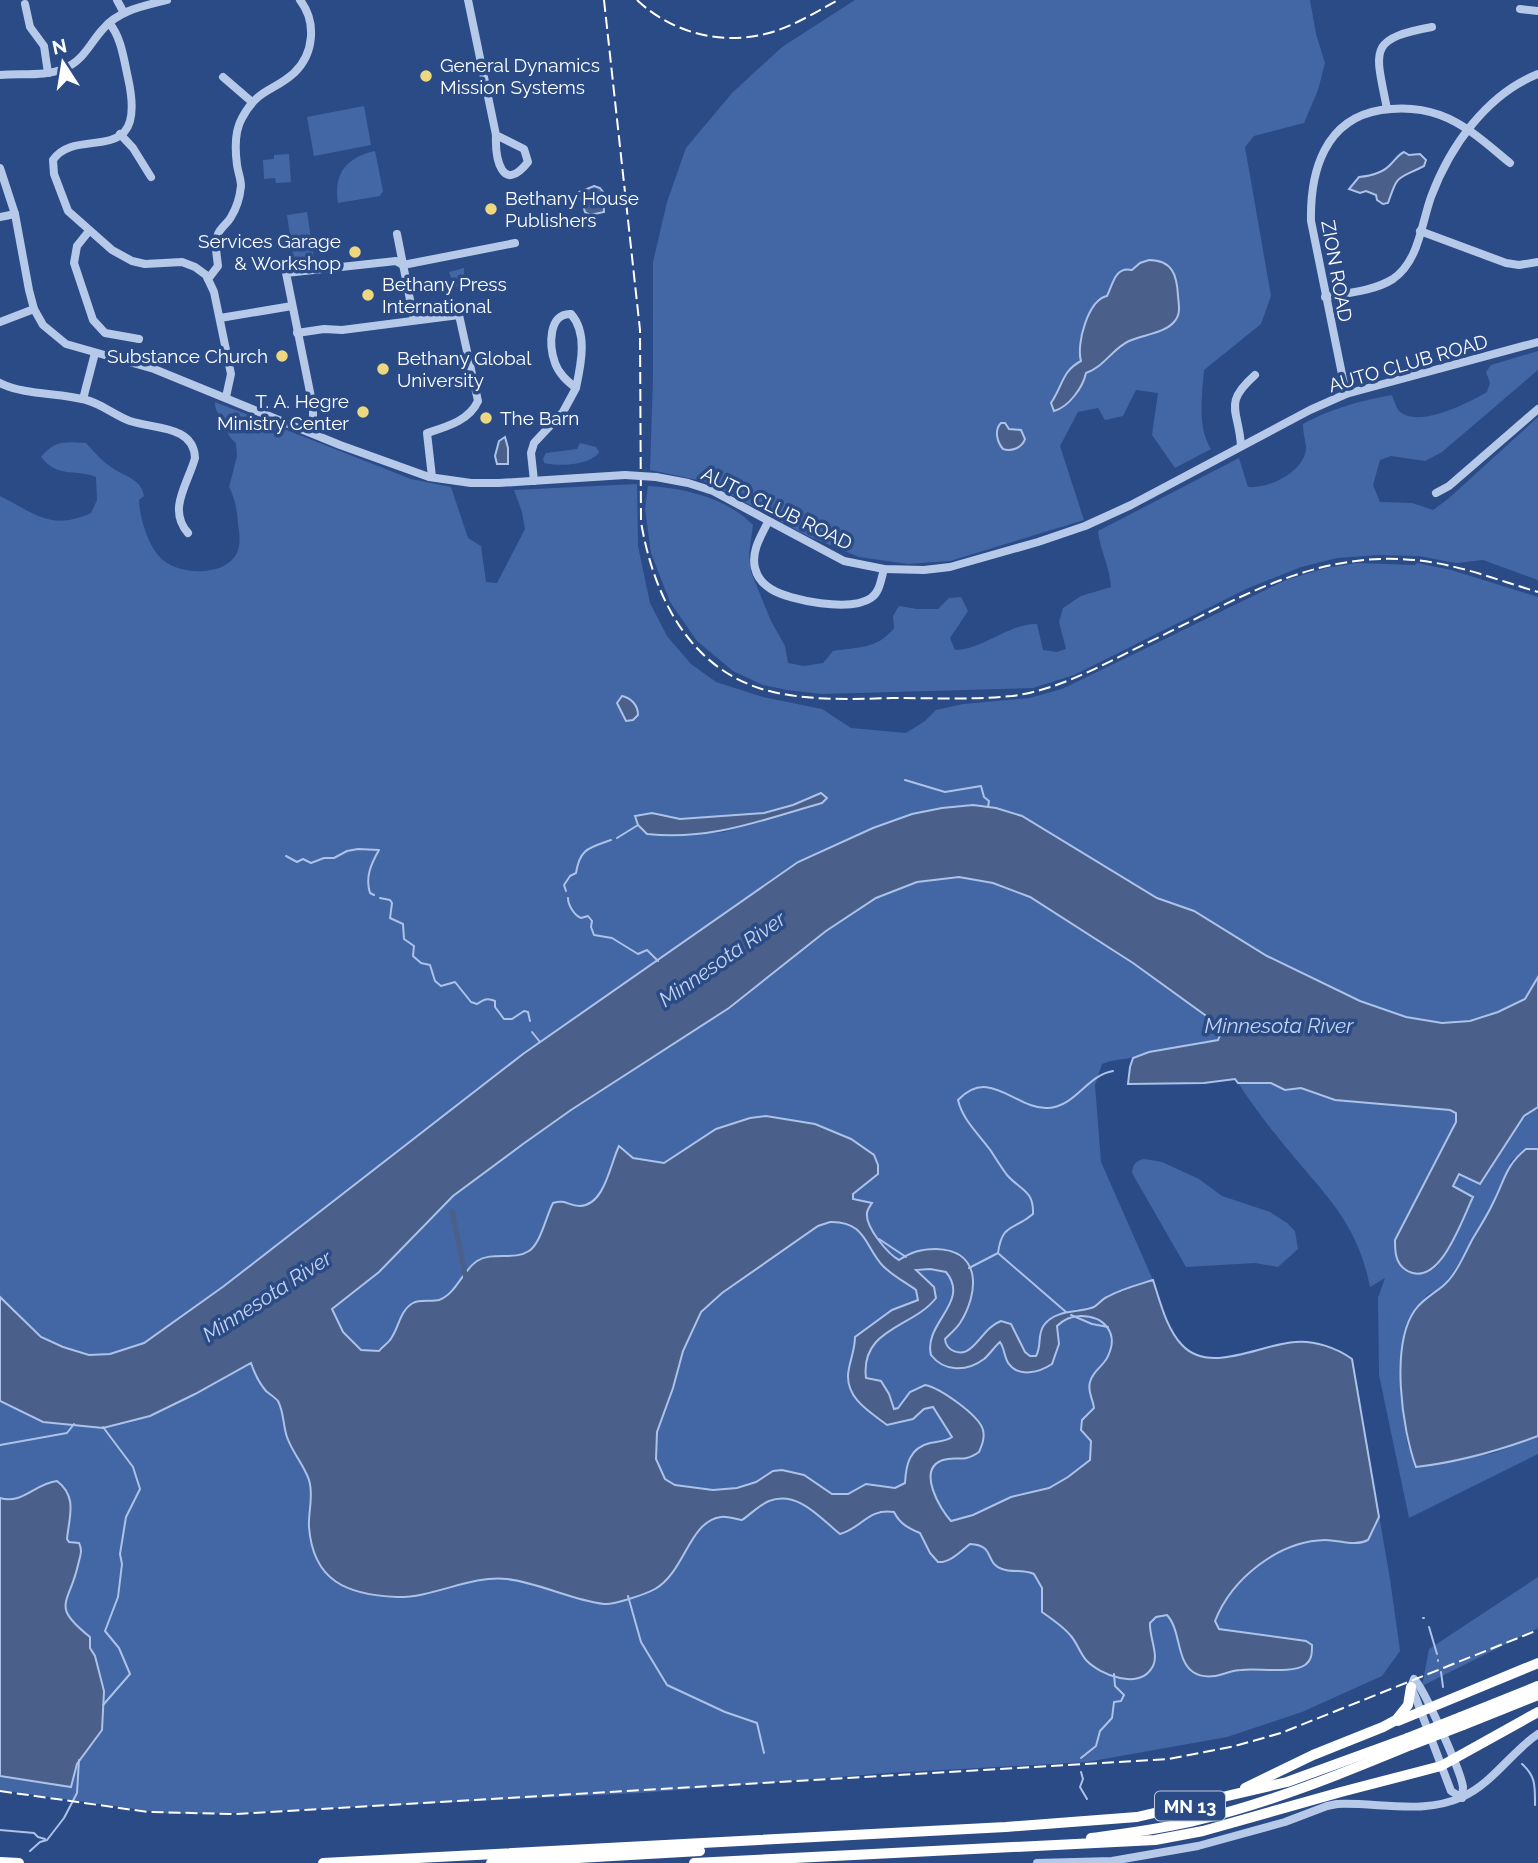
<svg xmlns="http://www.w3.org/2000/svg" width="1538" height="1863" font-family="Raleway,sans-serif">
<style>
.green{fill:#4366a5;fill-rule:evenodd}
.water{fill:#4a608b;stroke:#acc2e8;stroke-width:2;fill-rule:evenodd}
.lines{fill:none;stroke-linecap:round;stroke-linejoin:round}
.stream{stroke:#acc2e8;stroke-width:2}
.canal{stroke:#4a608b;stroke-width:5}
.minor{stroke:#b7c9e8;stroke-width:8}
.highway{stroke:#fff;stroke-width:10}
.rail{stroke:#fff;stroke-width:2;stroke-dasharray:12 5;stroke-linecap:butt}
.minor-bridge{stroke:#b7c9e8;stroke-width:8}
.highway-bridge{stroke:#fff;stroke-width:10}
.poi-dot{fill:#edd87f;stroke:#2b4b87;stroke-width:2.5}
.labels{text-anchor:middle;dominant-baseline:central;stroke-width:7;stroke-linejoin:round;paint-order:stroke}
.shield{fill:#2b4b87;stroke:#bfc9db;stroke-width:2}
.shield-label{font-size:18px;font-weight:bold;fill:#fff}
.poi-label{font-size:19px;fill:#fff;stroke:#2b4b87;text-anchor:start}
.street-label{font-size:19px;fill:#fff;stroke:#2b4b87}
.water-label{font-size:21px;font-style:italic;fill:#c3d3ef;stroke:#2b4b87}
</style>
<rect width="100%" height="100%" fill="#2b4b87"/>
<g class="green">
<path d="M855 0H1310L1316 34 1325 63 1318 90 1304 123 1254 136 1245 147 1271 296 1261 324 1204 370C1202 394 1197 428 1211 449L1175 468 1152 435 1158 393 1136 390 1123 416 1105 420 1098 408 1078 412 1060 446 1084 520 950 561 908 564 859 557 808 536 707 482 650 470 653 378V262L667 202 686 148 732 93 782 47Z"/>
<path d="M364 106 371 145 314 156 307 117Z"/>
<path d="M375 151 383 191 380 196 338 203C333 173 347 157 375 151Z"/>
<path d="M289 154 291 182 276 183 275 178 264 179 263 160 274 159V155Z"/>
<path d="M307 212 314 258 294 261 287 215Z"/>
<path d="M464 268V284L452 288 449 284 453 282 449 272Z"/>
<path d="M1538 351V370L1442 452 1425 461 1391 456 1380 460 1373 485 1380 502 1412 503 1433 510 1448 499 1538 417V580L1483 560 1456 563 1419 556 1379 555 1337 558 1301 567 1246 589 1074 675 1033 688 822 694 787 690 763 685 733 671 697 641 670 602 651 553 645 509 648 486C684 488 727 498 753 525L749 554 751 572 771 621 785 646 788 663 804 666 823 663 833 651C858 647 878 649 894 628L893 616 899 606 917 609H938L949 598 961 597 968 611 950 638 955 650C984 649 1007 624 1037 624L1043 650 1057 652 1066 649 1059 622 1063 608 1081 596 1111 587C1110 567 1100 551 1098 531L1239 458 1248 487C1269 489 1307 471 1306 446 1305 438 1303 433 1303 424 1332 408 1360 401 1392 395 1394 400 1396 407 1399 411 1418 429 1468 403 1487 392L1490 383 1486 372 1491 365Z"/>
<path d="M215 402 411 479 451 487 468 538 481 546 486 582 497 583 525 529 522 512 514 490 637 484 638 546 650 603 667 636 691 664 716 682 763 697 822 709 851 728 906 733 925 721 936 710 963 704 1029 698 1062 689 1286 580 1326 568 1357 563 1415 565 1417 563 1451 570 1538 597V977C1534 984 1529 995 1523 1000 1502 1015 1467 1024 1441 1023 1380 1020 1287 968 1234 937L1244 985 1075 850 1022 816 996 808 973 805 942 808 912 814 873 828 798 862 751 894 523 1054 224 1286 144 1343 110 1354 89 1355 63 1347 41 1337 0 1297V496C36 514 51 531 91 513L97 500 96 477C73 468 59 479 41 457 55 440 65 442 86 443 94 452 101 460 111 467 123 476 142 479 144 496L139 500C140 519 148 547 163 560 181 576 229 577 238 550 241 541 239 532 238 523 237 510 235 498 229 487L237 456 236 443C226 434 229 433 224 423 220 414 215 413 215 402ZM827 798 822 803 724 832 691 835 636 816 652 813 680 819 724 817 764 813Z"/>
<path d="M580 443 596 447 599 452C592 465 558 467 544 463L543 459 546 453 577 449Z"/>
<path d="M959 877 993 883 1030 897 1133 963 1216 1023 1221 1032 1216 1040C1188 1043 1162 1051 1134 1057 1123 1060 1113 1059 1102 1064L1095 1085 1101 1162 1153 1280 1130 1287 1105 1298 1094 1307 1075 1309 1062 1321C1082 1310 1110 1315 1111 1342 1111 1346 1110 1354 1108 1358 1107 1359 1101 1365 1100 1365 1095 1371 1092 1378 1089 1385L1297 1341 1337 1350 1352 1359 1390 1579 1400 1651 1382 1676 1302 1712 1227 1737 1087 1762 888 1773 640 1793 234 1813 171 1814 0 1790V1401L43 1422 103 1428 150 1416 195 1394 276 1348 348 1297 379 1272 453 1195 571 1110 729 1008 826 931 876 898 917 882Z"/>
<path d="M1238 1083H1271L1285 1090 1301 1088 1335 1100 1450 1110 1457 1113 1456 1122 1409 1272C1419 1274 1428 1274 1436 1267 1449 1255 1464 1215 1473 1197L1453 1186C1466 1161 1495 1149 1514 1129 1523 1119 1526 1114 1538 1107V1149H1526L1511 1161 1493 1203 1456 1268 1444 1285 1427 1295 1404 1332 1402 1396 1407 1443 1416 1467 1494 1453 1538 1436V1454L1409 1518 1379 1375 1378 1298 1385 1278 1370 1287C1358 1227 1332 1202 1294 1157 1274 1133 1255 1109 1238 1083Z"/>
<path d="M1144 1159 1162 1162 1199 1179 1222 1196 1270 1212 1287 1223 1295 1231 1298 1249 1278 1267 1255 1263 1186 1267 1132 1173C1133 1165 1135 1161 1144 1159Z"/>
<path d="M1538 1577V1628L1422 1686 1429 1649Z"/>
</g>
<g class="water">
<path d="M1404 152 1409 155 1420 154 1426 160 1424 166C1397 180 1398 173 1388 203L1383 204 1377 200 1376 195 1366 191 1360 193 1349 189 1359 177C1371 176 1383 173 1391 164 1396 159 1398 155 1404 152Z"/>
<path d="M594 186 600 188 603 192 604 212 590 215 585 212 579 192Z"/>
<path d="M1149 260C1173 260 1177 276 1178 296 1179 306 1181 314 1174 322 1165 333 1142 335 1129 341 1112 349 1104 367 1086 373 1083 387 1069 407 1054 411L1051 403C1063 385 1062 371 1081 361 1076 344 1088 300 1107 296 1113 284 1115 266 1132 270L1140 263Z"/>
<path d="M1001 423H1005L1009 429 1021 430 1025 439C1022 448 1011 452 1003 449 997 442 994 430 1001 423Z"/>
<path d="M505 437 508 448V464H497L495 456 499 441Z"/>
<path d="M622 696C631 698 638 705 638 715L633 720 626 721 617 703Z"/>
<path d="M821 793 827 798 822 803C762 820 711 841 647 834L638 825 635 816 652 813 680 819 764 813 793 805Z"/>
<path d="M973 805 996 808 1022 816 1157 898 1194 911 1267 956 1360 1001 1406 1017 1442 1023 1470 1021 1498 1012 1525 999 1538 977V1107L1524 1116 1480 1184 1459 1174 1453 1186 1473 1197C1462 1219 1439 1291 1406 1270 1395 1263 1395 1251 1395 1240L1456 1122V1113L1450 1110 1335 1100 1301 1088 1285 1090 1271 1083H1238L1235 1079 1204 1083 1128 1084 1130 1067 1133 1058 1149 1052 1218 1040 1221 1032 1216 1023 1133 963 1030 897 993 883 959 877 917 882 876 898 826 931 729 1008 571 1110 523 1144 453 1196 379 1272 332 1309 343 1332 361 1350 379 1351C382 1347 387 1344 390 1340 399 1329 399 1311 413 1303 420 1299 431 1302 439 1300 456 1294 463 1270 477 1261 492 1251 514 1261 529 1251 541 1243 546 1216 553 1203 566 1199 568 1206 580 1206 605 1205 610 1164 619 1146L633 1158 664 1163 716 1129 750 1118 766 1116 815 1124 851 1139 874 1155 878 1165V1174L853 1194V1199L872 1203C870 1206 867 1210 867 1213 865 1227 888 1254 899 1260 911 1252 921 1249 936 1249 982 1250 979 1293 960 1323 956 1329 950 1334 945 1339 946 1351 961 1357 971 1348 982 1339 986 1327 1001 1321L1011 1324 1025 1352 1030 1356H1036C1042 1346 1037 1334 1044 1325 1056 1309 1079 1313 1094 1307 1099 1304 1102 1299 1107 1297 1121 1289 1137 1285 1153 1280 1160 1301 1166 1328 1182 1345 1210 1375 1261 1344 1295 1342 1314 1340 1337 1348 1352 1359L1379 1517 1368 1540C1354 1547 1340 1540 1325 1540 1279 1541 1232 1578 1215 1621L1219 1629 1306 1641 1312 1645C1312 1653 1312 1660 1305 1665 1292 1674 1258 1668 1241 1670 1232 1670 1223 1675 1215 1676 1208 1677 1199 1676 1193 1672 1176 1660 1181 1630 1167 1615L1156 1617 1150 1623C1149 1636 1159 1655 1153 1666 1140 1691 1100 1675 1086 1660 1080 1653 1077 1643 1071 1636 1064 1627 1052 1619 1042 1612V1588L1034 1574C1023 1569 1012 1573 1002 1569 984 1563 996 1545 970 1544 961 1551 950 1563 938 1562L930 1553 920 1533C908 1528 900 1524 894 1512 868 1508 862 1528 840 1534 820 1518 798 1490 769 1501 759 1505 751 1514 742 1520 735 1519 727 1516 721 1517 689 1521 685 1572 655 1589 646 1594 614 1605 604 1604 571 1600 540 1583 507 1579 470 1575 433 1598 397 1597 347 1595 313 1581 309 1527 308 1512 314 1496 309 1480 304 1465 292 1452 287 1437 283 1426 284 1412 278 1401 275 1397 269 1394 266 1391 259 1383 254 1372 251 1363L195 1394 150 1416 103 1428 43 1422 0 1401V1297L41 1337 63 1347 89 1355 110 1354 144 1343 224 1286 523 1054 798 862 873 828 912 814 942 808ZM830 1222C866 1221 865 1247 883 1266 893 1276 905 1282 916 1290L918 1300 892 1310 855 1337C855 1351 849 1362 848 1375 847 1399 870 1412 887 1425L913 1419 924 1409 933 1407 952 1437C945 1442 938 1441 930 1443 909 1448 906 1465 905 1483L895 1488 866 1484 848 1494H832L804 1475 782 1470 773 1471 756 1482 737 1488 713 1490 675 1485 665 1479 656 1459 657 1432 673 1388 683 1351 701 1312 722 1293 818 1226ZM930 1269 946 1272C971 1302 923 1323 931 1355 944 1372 967 1372 984 1359 990 1354 994 1347 1000 1342 1005 1349 1004 1358 1009 1364 1019 1378 1040 1372 1052 1364L1059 1344 1057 1326C1064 1319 1072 1316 1081 1316 1104 1316 1119 1333 1108 1356 1104 1366 1093 1370 1090 1382 1087 1392 1093 1398 1094 1408L1082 1420 1081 1430 1091 1441 1090 1460 1068 1477 1049 1488 1011 1497 973 1515 951 1521C940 1509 916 1469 943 1460 958 1455 962 1464 979 1452 982 1445 985 1438 983 1430 979 1415 940 1388 925 1385L910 1392 898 1408 894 1409 889 1394 881 1381 866 1378C860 1328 913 1328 936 1298L934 1287 916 1270Z"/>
<path d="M1526 1149H1538V1436C1498 1451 1459 1462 1416 1467 1402 1429 1390 1345 1415 1310 1423 1299 1433 1294 1443 1286 1456 1275 1464 1255 1472 1240 1479 1228 1487 1216 1493 1203 1505 1180 1505 1166 1526 1149Z"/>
<path d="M57 1481C78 1497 69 1517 67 1539L69 1542 79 1543C83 1551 80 1556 78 1565 69 1605 50 1605 90 1637V1648L95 1656 104 1691 102 1730 77 1764 71 1787 0 1776V1498C22 1505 36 1483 57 1481Z"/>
</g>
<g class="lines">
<g class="stream">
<path d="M905 780 945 792 981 786 984 797 989 801 988 807"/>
<path d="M617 838 638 825"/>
<path d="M286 856 297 862 303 859 311 863 324 858H334L347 851 358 849 379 850C371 864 365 877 370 893L374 895"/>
<path d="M566 891 564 885 570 876 576 873C580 848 589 848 611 840"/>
<path d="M380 898 390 900 392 903 390 918 403 924 404 939 414 946 413 956 421 963 430 965 435 981 441 986 455 982 471 1002 477 1004C483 1000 487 997 495 1001V1007L504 1019H512L524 1011 528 1012 530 1021"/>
<path d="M568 898C568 905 574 915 581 918L588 916 592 921 591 927 594 935 612 938 638 954 647 950 658 961"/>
<path d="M532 1032 540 1042"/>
<path d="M879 1239 906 1257"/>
<path d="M999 1254 1066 1312"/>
<path d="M969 1268 998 1253C1002 1223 1013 1231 1033 1214 1034 1190 1020 1190 1007 1175 1001 1167 996 1159 991 1151 979 1134 963 1121 958 1100 990 1066 1016 1110 1048 1108 1075 1107 1087 1075 1113 1071"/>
<path d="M1071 1315 1092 1324 1108 1327"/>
<path d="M103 1427 133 1467 140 1489 126 1517 120 1554 122 1564 118 1597 105 1631 119 1648 130 1674 103 1705"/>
<path d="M0 1445 67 1433 74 1424"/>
<path d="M628 1596 641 1642 667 1685 725 1712 757 1723 764 1753"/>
<path d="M1423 1618H1424"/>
<path d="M1429 1627 1437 1654"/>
<path d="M1438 1660V1661"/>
<path d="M1441 1672 1443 1687"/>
<path d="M1081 1758 1096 1746 1100 1731 1112 1718 1114 1702 1121 1701 1124 1695 1115 1686 1114 1674"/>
<path d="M1522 1764C1536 1776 1535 1787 1535 1805"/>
<path d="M1081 1772 1083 1779 1080 1787 1087 1799"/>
<path d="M0 1830 34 1833 38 1837 45 1839"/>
<path d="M30 1851 40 1842 47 1840 64 1818 77 1793 79 1760"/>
</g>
<path class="canal" d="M452 1211 466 1279"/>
<g class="minor">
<path d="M117 0 124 13"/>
<path d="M468 0 496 135C495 158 502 195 528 162L524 149 496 135"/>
<path d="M25 4 30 27 44 46 48 73"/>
<path d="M1520 9 1538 11"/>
<path d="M109 23C121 36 124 60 128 78 149 172 77 124 53 160L54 174 68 211 112 250 132 261 145 264 182 262 195 267 206 275 214 292 231 374 226 397"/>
<path d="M0 75C21 73 46 77 65 68 84 60 90 43 103 29 119 10 144 6 167 0"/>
<path d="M223 77 252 102"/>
<path d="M1387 109C1376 51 1366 39 1432 27"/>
<path d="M120 134 133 148 151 177"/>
<path d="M0 168 15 214 29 290 34 309 43 325 66 344 154 369 340 445 429 477 471 483H499L625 475"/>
<path d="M0 217 15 214"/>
<path d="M89 231 77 246 74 263 93 320 105 333 139 339"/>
<path d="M1420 231 1506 263 1519 265 1538 262"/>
<path d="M397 234 414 320"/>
<path d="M208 279 218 266C217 256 214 244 218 234 221 227 228 223 231 217 236 209 240 196 241 186 241 179 238 172 237 165 235 150 234 132 242 118 258 88 273 92 294 73 314 54 317 22 300 0"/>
<path d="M1325 297C1347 293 1374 291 1393 279 1419 261 1421 225 1431 197 1450 146 1487 94 1538 74"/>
<path d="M220 318 292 306"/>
<path d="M0 322 34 309"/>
<path d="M297 333 324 329 342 330 459 315 478 401C469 421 446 427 427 433L432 477"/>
<path d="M0 383C27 396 58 392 86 400 102 404 114 415 130 421 153 429 194 425 195 458 188 484 167 509 188 533"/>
<path d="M1346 394 1311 221C1310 171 1325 119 1381 110 1401 107 1421 108 1440 115 1467 125 1488 145 1510 163"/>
<path d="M83 399 95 353"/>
<path d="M309 432 313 419V407L286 273 396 261 403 265 515 243"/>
<path d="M1241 446C1239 410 1222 404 1255 375"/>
<path d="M656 477 688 483 713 491 844 561 884 569 924 570 950 567 1038 542 1085 526 1131 505 1310 410 1346 394 1538 342"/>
<path d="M534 481 531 453 534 443 563 412 576 388C567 381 559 374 555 363 549 346 548 313 571 314 588 333 581 364 576 388"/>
<path d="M1436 493 1449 486 1538 409"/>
<path d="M768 522C761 536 751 551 755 568 757 577 763 584 771 589 790 601 851 612 871 598 880 592 881 579 884 569"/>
<path d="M1414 1679C1424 1688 1461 1772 1463 1787 1463 1788 1462 1797 1462 1798L1451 1791 1415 1696 1411 1687Z"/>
<path d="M1037 1863 1112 1861 1198 1846 1285 1822 1327 1806 1337 1804C1377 1802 1424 1815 1462 1797 1492 1784 1511 1752 1538 1734"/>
</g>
<g class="highway">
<path d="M1461 1717 1538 1686"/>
<path d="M1398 1721 1538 1663"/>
<path d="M1463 1725 1538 1695"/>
<path d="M1245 1788 1313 1755 1383 1727 1396 1720 1408 1705 1411 1687"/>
<path d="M1091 1838C1127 1833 1163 1829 1198 1820 1272 1802 1341 1774 1411 1745"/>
<path d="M0 1862 19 1863"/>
<path d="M323 1863 1006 1827 1137 1817 1287 1782 1408 1738"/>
<path d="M491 1863 700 1851"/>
<path d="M694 1863 1155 1840 1203 1831 1341 1792 1441 1766 1538 1712"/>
</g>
<g class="rail">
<path d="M604 0 640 330 641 522C654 598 691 673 773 692 813 701 854 699 895 698 934 698 973 700 1012 696 1059 690 1102 665 1145 644 1240 598 1325 543 1436 563 1470 569 1504 582 1538 592"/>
<path d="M637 0C672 33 722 46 769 33 794 26 816 12 838 0"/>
<path d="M0 1791 148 1812 235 1814 1169 1759 1235 1746 1281 1733 1538 1630"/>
</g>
<path class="minor-bridge" d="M625 475 656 477"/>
<g class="highway-bridge">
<path d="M1408 1738 1461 1717"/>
<path d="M1411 1745 1463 1725"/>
</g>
</g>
<g class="poi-dot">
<circle cx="426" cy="76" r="7"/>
<circle cx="491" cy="209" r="7"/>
<circle cx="355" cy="252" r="7"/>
<circle cx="368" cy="295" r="7"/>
<circle cx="282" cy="356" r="7"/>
<circle cx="383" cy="369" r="7"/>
<circle cx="363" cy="412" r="7"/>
<circle cx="486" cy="418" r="7"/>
</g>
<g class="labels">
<rect class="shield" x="1155" y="1791.5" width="70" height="29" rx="5"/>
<g class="shield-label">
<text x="1190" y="1806">MN 13</text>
</g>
<g class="poi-label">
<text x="440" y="65">General Dynamics<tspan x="440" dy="22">Mission Systems</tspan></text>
<text x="505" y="198">Bethany House<tspan x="505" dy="22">Publishers</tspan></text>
<text x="341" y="241" text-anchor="end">Services Garage<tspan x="341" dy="22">&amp; Workshop</tspan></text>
<text x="382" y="284">Bethany Press<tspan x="382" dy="22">International</tspan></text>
<text x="268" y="356" text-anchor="end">Substance Church</text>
<text x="397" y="358">Bethany Global<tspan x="397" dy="22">University</tspan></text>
<text x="349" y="401" text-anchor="end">T. A. Hegre<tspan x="349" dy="22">Ministry Center</tspan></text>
<text x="500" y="418">The Barn</text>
</g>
<g class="street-label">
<text transform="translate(1337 271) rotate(80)">ZION ROAD</text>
<text transform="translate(1408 363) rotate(-16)">AUTO CLUB ROAD</text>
<text transform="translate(777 508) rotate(26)">AUTO CLUB ROAD</text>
</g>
<g class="water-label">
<text transform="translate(722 959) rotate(-35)">Minnesota River</text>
<text x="1279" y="1025">Minnesota River</text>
<text transform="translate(267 1296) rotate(-33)">Minnesota River</text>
</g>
</g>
<g transform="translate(63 63) rotate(348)" stroke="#2b4b87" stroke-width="5" paint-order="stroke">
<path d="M0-5L12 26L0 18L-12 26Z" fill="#ffffff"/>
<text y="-10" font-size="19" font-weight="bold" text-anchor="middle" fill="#ffffff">N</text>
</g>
</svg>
